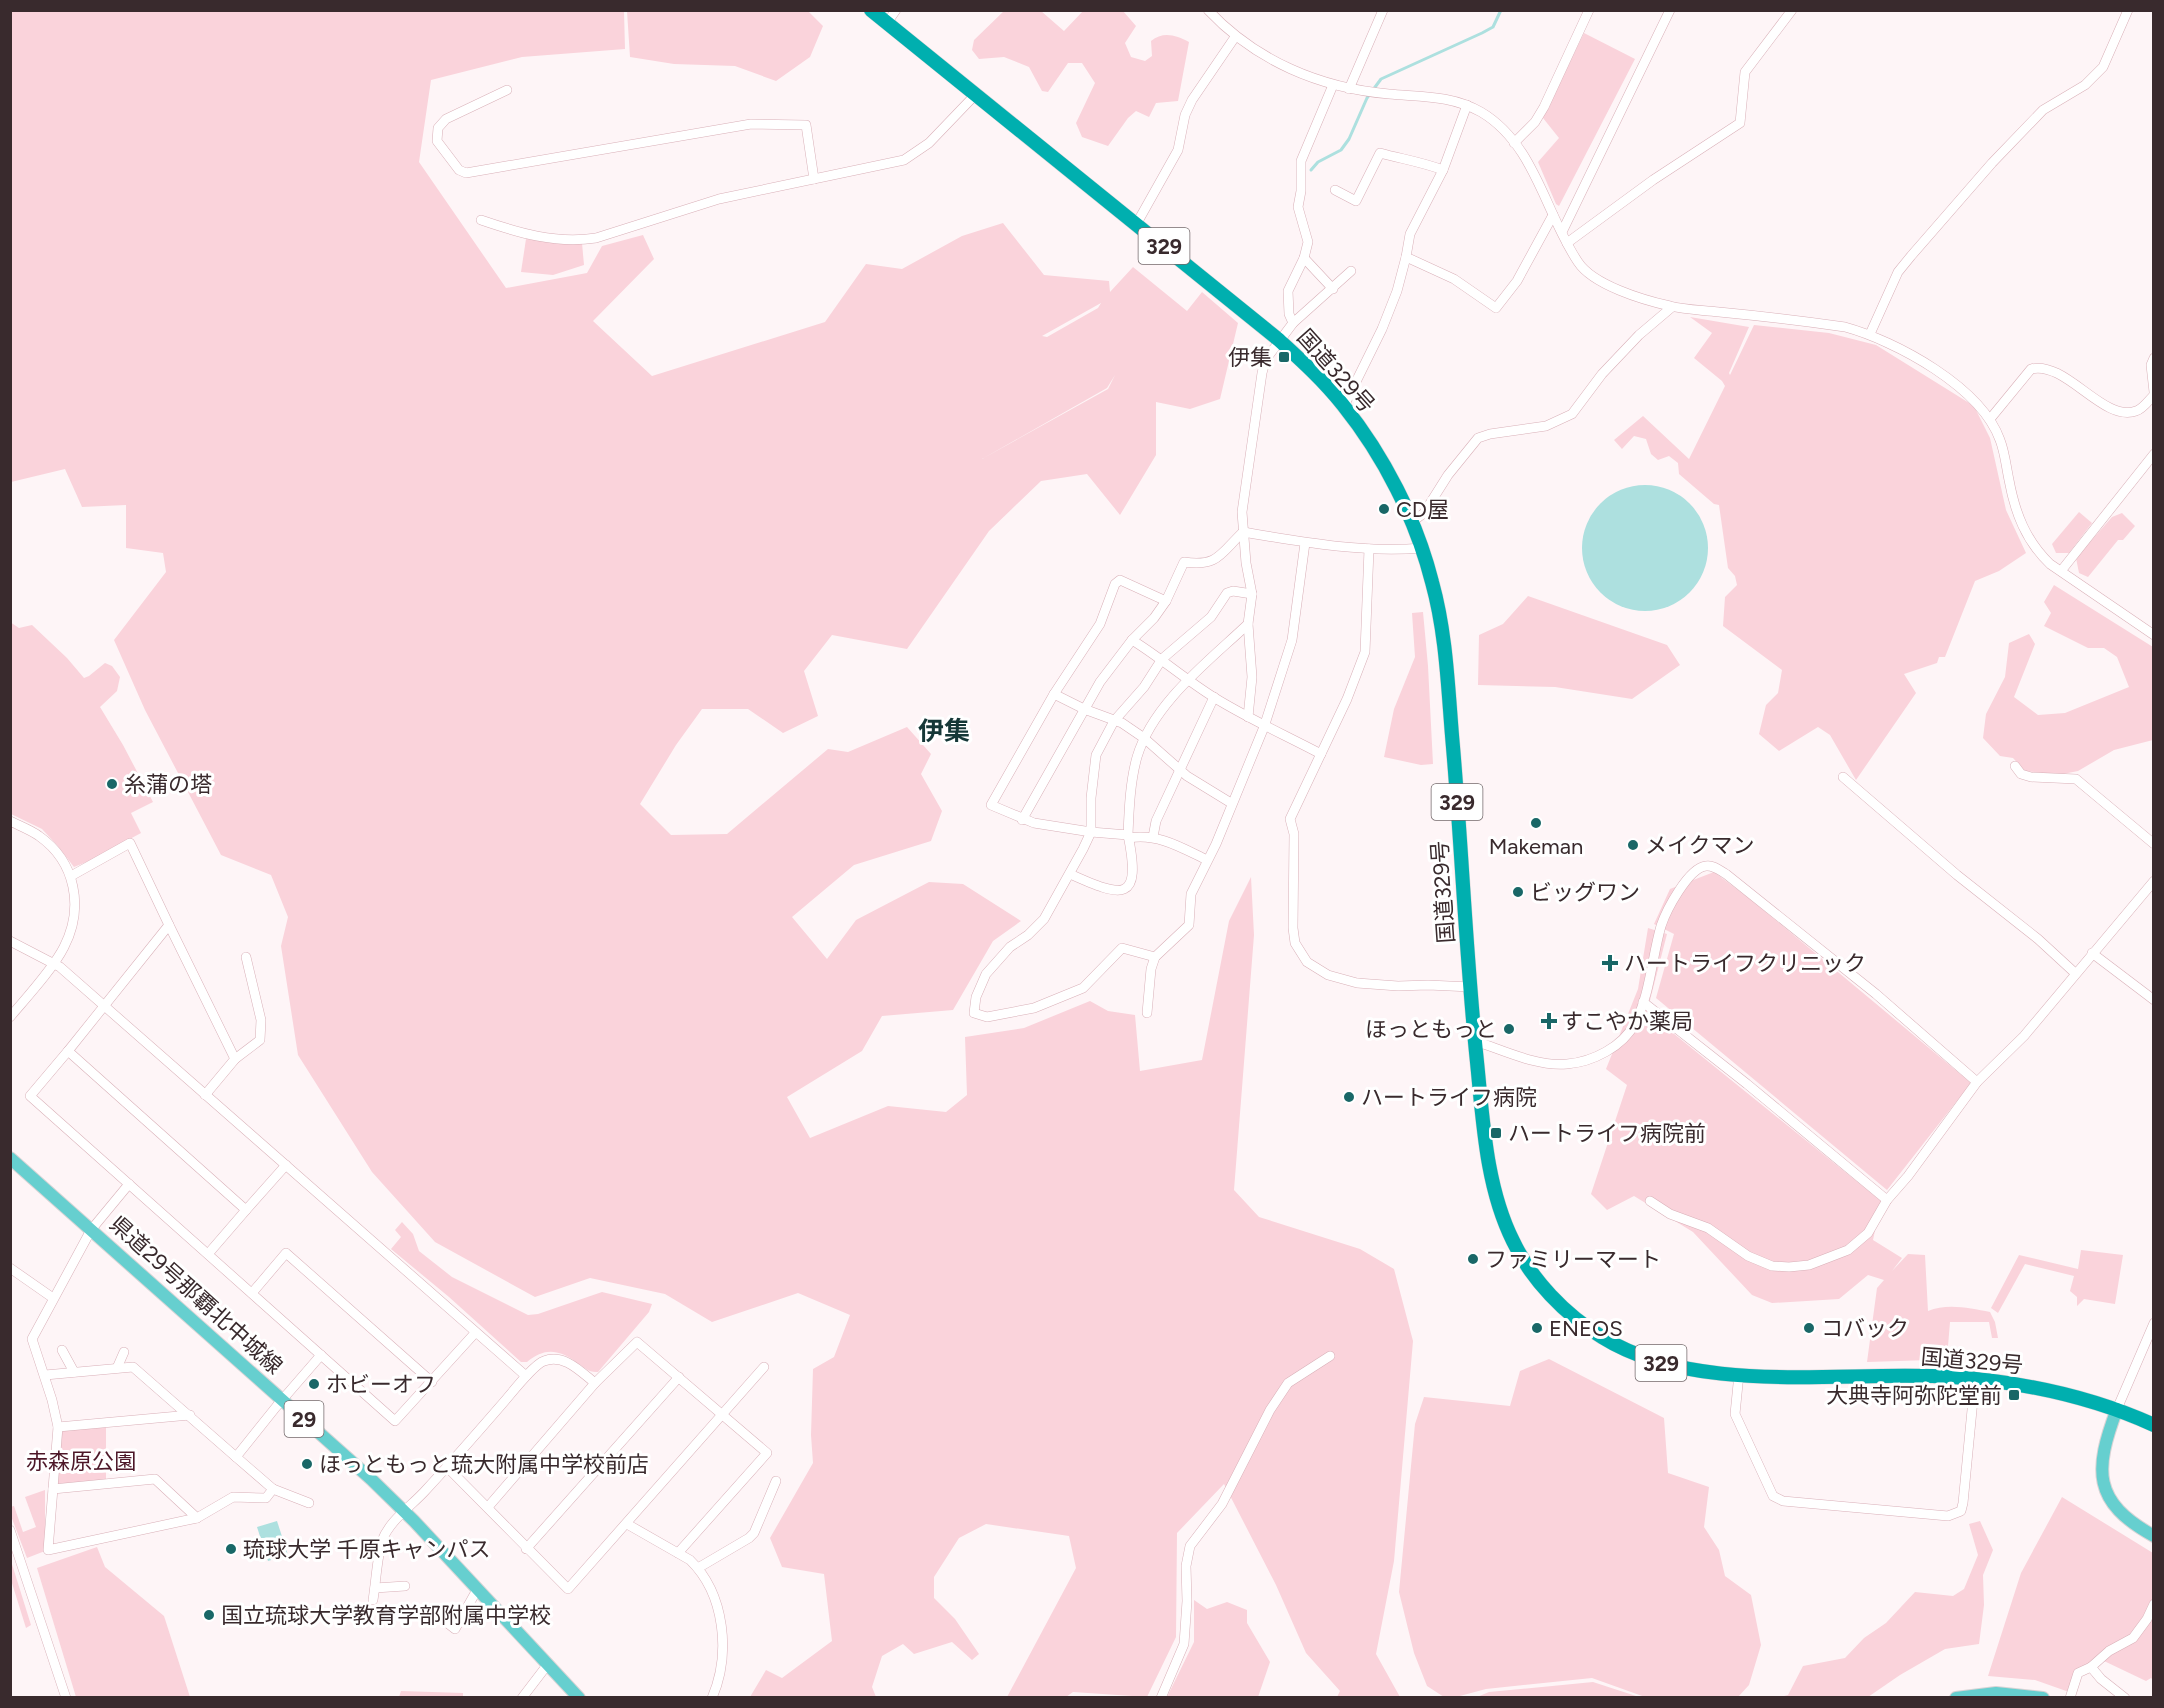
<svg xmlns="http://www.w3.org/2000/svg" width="2164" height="1708" font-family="Figtree,'Noto Sans JP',sans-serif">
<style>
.green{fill:#fad3db;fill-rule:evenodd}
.water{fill:#ade0df}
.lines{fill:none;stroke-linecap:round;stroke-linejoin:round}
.stream{stroke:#ade0df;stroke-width:3}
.minor-casing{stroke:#d9b0b8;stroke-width:10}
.major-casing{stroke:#d7d4d5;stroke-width:14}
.highway-casing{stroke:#d7d4d5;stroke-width:15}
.minor{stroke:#fff;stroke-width:9}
.major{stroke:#66cfcf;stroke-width:12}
.highway{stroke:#00afaf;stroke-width:14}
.poi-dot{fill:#196767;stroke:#fff;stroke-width:2}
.labels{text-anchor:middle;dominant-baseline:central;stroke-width:6;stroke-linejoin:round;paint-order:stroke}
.shield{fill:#fff;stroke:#746a6c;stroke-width:1.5}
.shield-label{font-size:21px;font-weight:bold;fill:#392a2d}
.poi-label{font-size:22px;fill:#392a2d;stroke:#fff;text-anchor:start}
.street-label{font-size:22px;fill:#392a2d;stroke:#fff}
.park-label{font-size:22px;fill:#4d1728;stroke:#fff}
.quarter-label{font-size:26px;font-weight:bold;fill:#153737;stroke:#fff}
</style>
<rect width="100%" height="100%" fill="#fef5f7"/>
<g class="green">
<path d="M1005 10 1041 11 1064 31 1083 11H1123L1136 26 1125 43 1131 57 1145 61 1152 56 1151 41C1163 31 1176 35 1189 42L1178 101 1156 103 1149 117 1136 111 1128 118 1108 146 1082 137 1076 123 1095 83 1082 63H1068L1048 92 1042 91 1029 67 1004 57 979 59 972 50 974 40Z"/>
<path d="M10 11H624L625 49 522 57 431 80 419 162 506 288 587 273 602 246 643 235 654 259 593 321 652 376 825 322 866 264 902 269 962 236 1003 223 1044 275 1109 281 1110 292 1133 267 1187 311 1202 292 1238 323 1220 399 1190 409 1156 402V455L1120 515 1087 474 1041 481 989 531 907 649 832 635 804 671 818 716 783 733 748 709H702L676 745 640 804 671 835 727 834 828 749 848 752 907 727 931 754 921 774 942 811 931 841 854 865 792 917 827 959 856 920 929 882 963 884 1021 921 993 941 953 1010 882 1016 862 1051 787 1097 810 1138 888 1106 946 1112 967 1095 965 1037 1024 1028 1090 1001 1108 1011 1135 1015 1140 1071 1202 1060 1229 921 1251 877 1254 935 1234 1190 1259 1217 1360 1249 1394 1269 1413 1341 1394 1561 1376 1654 1400 1697H1337L1340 1691 1306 1653 1276 1585 1224 1484 1177 1533 1176 1637 1147 1697 1073 1692 1066 1697H1007L1076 1568 1069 1536 986 1524 959 1538 934 1577V1598L955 1619 979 1654 972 1660 952 1642 914 1654 903 1644 882 1656 872 1687 876 1697H750L766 1670 782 1678 832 1641 824 1574 782 1567 770 1538 813 1463 811 1435 813 1369 834 1357 850 1315 798 1293 712 1322 665 1294 590 1278 535 1297 435 1242 372 1172 298 1055 281 946 288 917 271 875 221 855 145 710 114 640 166 572 163 553 126 548V505L82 507 65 469 11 482ZM1101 303 1098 308 1047 337 1042 336ZM1115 375 1108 389 982 459 1107 388Z"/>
<path d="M627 11H808L823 26 810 57 776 81 735 66 674 64 630 57Z"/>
<path d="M1584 33 1635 59 1559 206 1556 204 1538 162 1559 138 1543 118Z"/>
<path d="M526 239 582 243 584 265 553 275 521 272Z"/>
<path d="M1690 317 1749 327 1729 373 1730 375 1754 325 1829 333 1876 345 1974 406 1990 438 2006 510 2026 553 1999 571 1975 581 1945 657H1939L1937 663 1904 674 1916 693 1856 780 1830 735 1818 727 1779 751 1759 734 1766 705 1778 693 1782 670 1723 626 1725 597 1737 585 1735 576 1728 568 1719 505 1714 504 1679 474 1678 463 1669 456 1658 460 1651 454 1646 439 1634 436 1622 449 1614 440 1643 416 1689 459 1725 386 1722 381 1694 358 1712 333Z"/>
<path d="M2079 512 2092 523 2069 553H2056L2052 544Z"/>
<path d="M2122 513 2135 526 2123 540H2118L2088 577 2079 573 2076 558 2112 517Z"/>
<path d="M2054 585 2153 647V740L2114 750 2078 771 2058 775 2025 771 2013 758 2000 756 1983 738 1986 714 2005 677 2009 643 2029 634 2035 644 2014 697 2038 715 2065 713 2129 687 2117 657 2104 648H2088L2044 626 2051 613 2044 602Z"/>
<path d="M1528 596 1667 645 1680 665 1632 699 1555 687 1478 685 1479 635 1503 624Z"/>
<path d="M1423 612 1428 666 1433 764 1421 765 1384 757 1394 709 1415 657 1412 613Z"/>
<path d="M10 622 19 628 32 625 67 658 84 678 89 676 105 663 112 666 120 677 117 691 100 707 123 745 153 802 131 813 141 833 89 861 74 867 57 845 42 829 11 814Z"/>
<path d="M1714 872 1754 902 1971 1083 1887 1190 1656 998 1674 934 1654 924 1670 889Z"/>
<path d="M1648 928 1667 934 1647 1012 1881 1201 1873 1240 1902 1258 1892 1271 1908 1254 1925 1255 1928 1311C1947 1303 1970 1308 1990 1312L1995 1322 1998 1338H1992L1989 1322H1950L1948 1346 1930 1360 1867 1362 1877 1288 1884 1280 1868 1275 1839 1299 1772 1303 1752 1295 1693 1232 1634 1196 1607 1210 1591 1194 1627 1085 1606 1069 1638 989Z"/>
<path d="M402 1222 413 1234 419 1251 452 1277 528 1315 538 1314 602 1292 652 1304 649 1312 598 1372C589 1373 584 1367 576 1362 558 1349 544 1348 527 1362H521L449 1297 391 1249 401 1237 395 1230Z"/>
<path d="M2081 1250 2123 1255 2115 1304 2084 1299 2077 1306V1297L2070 1291 2074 1276 2025 1264 1998 1313 1991 1308 2019 1255 2078 1269Z"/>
<path d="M1549 1359 1664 1418 1668 1473 1709 1487 1704 1527 1719 1550 1725 1576 1751 1595 1761 1645 1749 1685 1738 1697H1645L1592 1678 1486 1689 1456 1697H1444L1427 1686 1414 1653 1399 1592 1415 1424 1424 1397 1510 1406 1520 1371Z"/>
<path d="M106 1423V1483L53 1489 58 1427Z"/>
<path d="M45 1490V1551L27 1558 11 1516 10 1507 14 1506 23 1532 36 1527 25 1497Z"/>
<path d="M2062 1497 2153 1553V1680L2151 1678 2146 1681 2104 1661 2083 1674 2069 1692 2035 1680 1988 1676 2021 1573Z"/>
<path d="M1980 1521 1993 1550 1983 1575 1984 1605 1979 1644 1945 1649 1900 1675 1868 1697H1780L1788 1695 1803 1666 1845 1658 1864 1638 1886 1623 1915 1592 1953 1596 1964 1589 1978 1555 1969 1524Z"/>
<path d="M97 1547 105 1567 164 1616 190 1697H76L37 1568Z"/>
<path d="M11 1561 31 1625 26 1628 11 1580Z"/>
<path d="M1194 1600 1207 1609 1227 1602 1247 1610V1623L1270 1662 1258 1697H1167L1194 1642Z"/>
<path d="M1593 1682 1639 1697H1477L1489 1692Z"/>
<path d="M401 1691 463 1693V1697H399Z"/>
</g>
<g class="water">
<circle cx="1645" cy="548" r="63"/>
<path d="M277 1521 288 1555 268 1561 257 1527Z"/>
</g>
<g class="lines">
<path class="stream" d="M1311 170 1318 162 1341 150 1349 139 1367 98 1381 79 1482 33 1493 27 1501 10"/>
<defs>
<g id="minor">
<path d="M1208 10C1256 61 1320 88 1389 94 1421 97 1451 95 1481 112 1535 144 1545 213 1578 262 1593 285 1643 300 1670 306 1686 310 1703 310 1719 312 1761 316 1803 321 1845 327 1896 341 1981 387 2000 440 2005 453 2006 466 2009 480 2015 513 2026 541 2050 564L2154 635"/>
<path d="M887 23 896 10"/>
<path d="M1349 89 1383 10"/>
<path d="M507 90 446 119 438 128 437 141 459 170 466 173 751 124 806 125 814 179"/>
<path d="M1514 143 1535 122 1544 107 1589 10"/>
<path d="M1335 190 1356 201 1380 153C1402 159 1422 162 1443 170"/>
<path d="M481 220C519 233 555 244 596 238L719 199 904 160 929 143 976 94"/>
<path d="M1137 223 1178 150 1185 115 1192 100 1235 37"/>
<path d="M1562 232 1670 10"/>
<path d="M1567 243 1653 180 1740 123 1745 72 1792 10"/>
<path d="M1406 257 1454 279 1496 308 1517 281 1553 215"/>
<path d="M1304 258 1333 289"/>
<path d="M1293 323 1289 314 1288 291 1304 258 1308 242 1298 207 1301 191V161L1333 85"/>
<path d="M1870 334 1898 272 1911 256 1992 163 2043 110 2085 85 2103 67 2128 10"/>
<path d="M2154 358 2151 365 2154 392"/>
<path d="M1344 406 1382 329 1397 291 1406 257 1410 234 1443 170 1467 105"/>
<path d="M1990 419 2031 369C2066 360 2103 423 2136 411 2143 409 2149 400 2154 395"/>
<path d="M1412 522 1424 513 1448 475 1478 438 1490 434 1546 426 1572 414 1602 374 1639 335 1672 307"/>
<path d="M1243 532C1302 542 1362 553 1422 548"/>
<path d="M1369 549 1365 652 1347 699 1290 819 1294 834 1293 928 1295 943 1307 962 1328 975 1357 983 1398 986 1428 985 1471 987"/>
<path d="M2061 571 2154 454"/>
<path d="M1252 594 1233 591 1227 593 1211 617 1162 659 1144 687 1114 721 1096 755 1091 798V832L1083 849 1044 919 1028 935 1010 947 986 974 976 997 974 1013 987 1017 1034 1008 1083 988 1122 948 1155 957 1189 925 1191 894 1216 844 1264 727 1292 640 1305 543"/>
<path d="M1166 601 1120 580 1115 584 1100 624 1054 694 991 805 1034 823 1091 832 1128 835C1129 810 1130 782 1137 757 1153 703 1209 661 1248 624"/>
<path d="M1132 640C1161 658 1186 680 1215 698 1249 719 1285 735 1321 754"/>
<path d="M1054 694 1084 709 1122 723 1144 738 1187 776 1231 803"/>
<path d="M1248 717 1252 677 1248 624 1252 594 1246 563 1242 512 1262 373 1266 359 1293 323 1351 271"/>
<path d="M2015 766 2021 774 2031 777 2076 779 2154 844"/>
<path d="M1843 777 1957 875 2038 939 2075 973"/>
<path d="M1022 820 1100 682 1132 640 1154 618 1166 601 1184 562C1218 567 1220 554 1243 532"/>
<path d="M10 821C20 826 31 830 39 836 76 862 84 908 64 947 53 969 26 998 10 1017"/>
<path d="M1153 837 1156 821 1214 697"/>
<path d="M1129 838C1158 833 1182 848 1207 860"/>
<path d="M1070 874C1123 898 1142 903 1128 835"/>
<path d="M71 876 130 843 169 925"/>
<path d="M10 941 60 967 526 1376"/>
<path d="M2092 953 2154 1000"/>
<path d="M1643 1002 1747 1084 1887 1200"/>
<path d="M1147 1013 1151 969 1155 957"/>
<path d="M1475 1041C1503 1050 1537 1067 1567 1064 1592 1062 1623 1047 1635 1023 1650 995 1652 957 1661 926 1666 911 1688 868 1706 866 1714 865 1719 870 1726 874L1876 994 1977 1082"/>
<path d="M68 1051 30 1096 395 1421 475 1333"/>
<path d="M235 1059 260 1040 261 1020 246 957"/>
<path d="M205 1095 235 1059 169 925 68 1051 246 1210 286 1165"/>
<path d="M129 1184 91 1230 32 1339 52 1400 58 1427 48 1550 197 1518"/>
<path d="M1650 1201 1670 1214 1708 1228 1748 1256 1772 1266 1789 1267 1809 1265 1848 1250 1868 1233 1887 1200 1908 1176 1977 1082 2024 1036 2154 881"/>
<path d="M208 1254 246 1210"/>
<path d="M10 1268 53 1298"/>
<path d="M252 1293 286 1253 432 1382"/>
<path d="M62 1350 74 1372"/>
<path d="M117 1368 124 1352"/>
<path d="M1739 1374 1735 1414 1773 1496 1783 1501 1948 1516 1961 1511 1963 1503 1975 1379"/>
<path d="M45 1375 133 1367 236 1457"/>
<path d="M2117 1409 2154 1323"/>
<path d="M58 1427 190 1415"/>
<path d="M447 1467 568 1589 764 1367"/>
<path d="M53 1489 155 1479 197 1518 233 1497 266 1498 273 1489 309 1503"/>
<path d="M273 1489 236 1457 276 1407 321 1355"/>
<path d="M488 1507 595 1383 637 1342 767 1453 678 1553"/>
<path d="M627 1524 690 1560C725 1594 731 1654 712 1698"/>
<path d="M10 1530 66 1698"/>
<path d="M526 1549 679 1377"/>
<path d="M698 1568 749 1538 754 1533 776 1481"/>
<path d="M375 1588 405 1586"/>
<path d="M373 1600C376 1582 377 1557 382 1541 389 1521 410 1507 424 1492 451 1463 477 1433 503 1403 511 1394 533 1365 544 1361 564 1353 581 1372 595 1383"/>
<path d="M437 1615 455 1629 478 1588"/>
<path d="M2091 1667 2101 1679 2125 1698"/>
<path d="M522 1698 548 1664"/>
<path d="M1161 1698 1184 1644 1187 1601 1186 1566 1190 1546 1222 1504 1270 1410 1288 1383 1330 1356"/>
<path d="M2070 1698 2078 1673 2091 1667 2109 1651 2133 1638 2147 1619 2154 1604"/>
</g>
<g id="major">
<path d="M10 1158 371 1479 414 1521 579 1698"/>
<path d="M2117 1409C2094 1470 2092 1502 2154 1536"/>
<path d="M1956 1698 1996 1693 2043 1698"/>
</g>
<path id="highway" d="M871 10 1279 340C1302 361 1324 381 1343 405 1384 456 1416 519 1432 582 1447 636 1448 692 1453 747 1462 852 1466 957 1477 1062 1483 1121 1486 1187 1513 1241 1531 1279 1565 1315 1602 1337 1698 1397 1844 1370 1953 1377 2022 1382 2090 1396 2154 1425"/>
</defs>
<use href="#minor" class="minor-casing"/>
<use href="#major" class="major-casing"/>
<use href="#highway" class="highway-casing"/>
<use href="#minor" class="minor"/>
<use href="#major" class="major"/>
<use href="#highway" class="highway"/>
</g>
<g class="poi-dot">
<rect x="1278" y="351" width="12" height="12" rx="3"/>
<circle cx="1384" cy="509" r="6"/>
<circle cx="112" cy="784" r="6"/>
<circle cx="1536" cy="823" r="6"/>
<circle cx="1633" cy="845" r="6"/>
<circle cx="1518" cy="892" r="6"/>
<path d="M1607 954h6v6h6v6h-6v6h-6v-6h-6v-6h6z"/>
<path d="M1546 1012h6v6h6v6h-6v6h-6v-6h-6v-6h6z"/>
<circle cx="1509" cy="1029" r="6"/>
<circle cx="1349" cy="1097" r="6"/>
<rect x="1490" y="1127" width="12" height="12" rx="3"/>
<circle cx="1473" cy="1259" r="6"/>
<circle cx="1537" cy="1328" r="6"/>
<circle cx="1809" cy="1328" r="6"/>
<circle cx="314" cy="1384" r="6"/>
<rect x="2008" y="1389" width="12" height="12" rx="3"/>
<circle cx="307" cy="1464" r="6"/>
<circle cx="231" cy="1549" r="6"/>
<circle cx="209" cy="1615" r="6"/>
</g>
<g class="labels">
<g class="shield">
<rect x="1138.5" y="228" width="51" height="36" rx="4.5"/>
<rect x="1431.5" y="784" width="51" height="36" rx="4.5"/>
<rect x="1635.5" y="1345" width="51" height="36" rx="4.5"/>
<rect x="284.5" y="1401" width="39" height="36" rx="4.5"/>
</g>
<g class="shield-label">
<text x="1164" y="246">329</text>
<text x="1457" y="802">329</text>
<text x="1661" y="1363">329</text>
<text x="304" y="1419">29</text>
</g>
<g class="poi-label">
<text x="1272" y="357" text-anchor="end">伊集</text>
<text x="1396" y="509">CD屋</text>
<text x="124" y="784">糸蒲の塔</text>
<text x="1645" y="845">メイクマン</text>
<text x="1536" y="846" text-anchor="middle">Makeman</text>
<text x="1530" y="892">ビッグワン</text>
<text x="1624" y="963">ハートライフクリニック</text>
<text x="1561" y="1021">すこやか薬局</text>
<text x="1497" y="1029" text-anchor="end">ほっともっと</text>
<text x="1361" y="1097">ハートライフ病院</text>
<text x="1508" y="1133">ハートライフ病院前</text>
<text x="1485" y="1259">ファミリーマート</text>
<text x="1549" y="1328">ENEOS</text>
<text x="1821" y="1328">コバック</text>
<text x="326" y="1384">ホビーオフ</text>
<text x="2002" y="1395" text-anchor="end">大典寺阿弥陀堂前</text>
<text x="319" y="1464">ほっともっと琉大附属中学校前店</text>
<text x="243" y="1549">琉球大学 千原キャンパス</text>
<text x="221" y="1615">国立琉球大学教育学部附属中学校</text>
</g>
<g class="street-label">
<text transform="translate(1336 371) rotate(48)">国道329号</text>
<text transform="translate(1443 892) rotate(-94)">国道329号</text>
<text transform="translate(196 1295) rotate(42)">県道29号那覇北中城線</text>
<text transform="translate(1972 1361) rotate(5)">国道329号</text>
</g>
<g class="park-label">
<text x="81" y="1461">赤森原公園</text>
</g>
<g class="quarter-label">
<text x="944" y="731">伊集</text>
</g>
</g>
<rect width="2164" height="1708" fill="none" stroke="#392a2d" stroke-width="24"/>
</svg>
